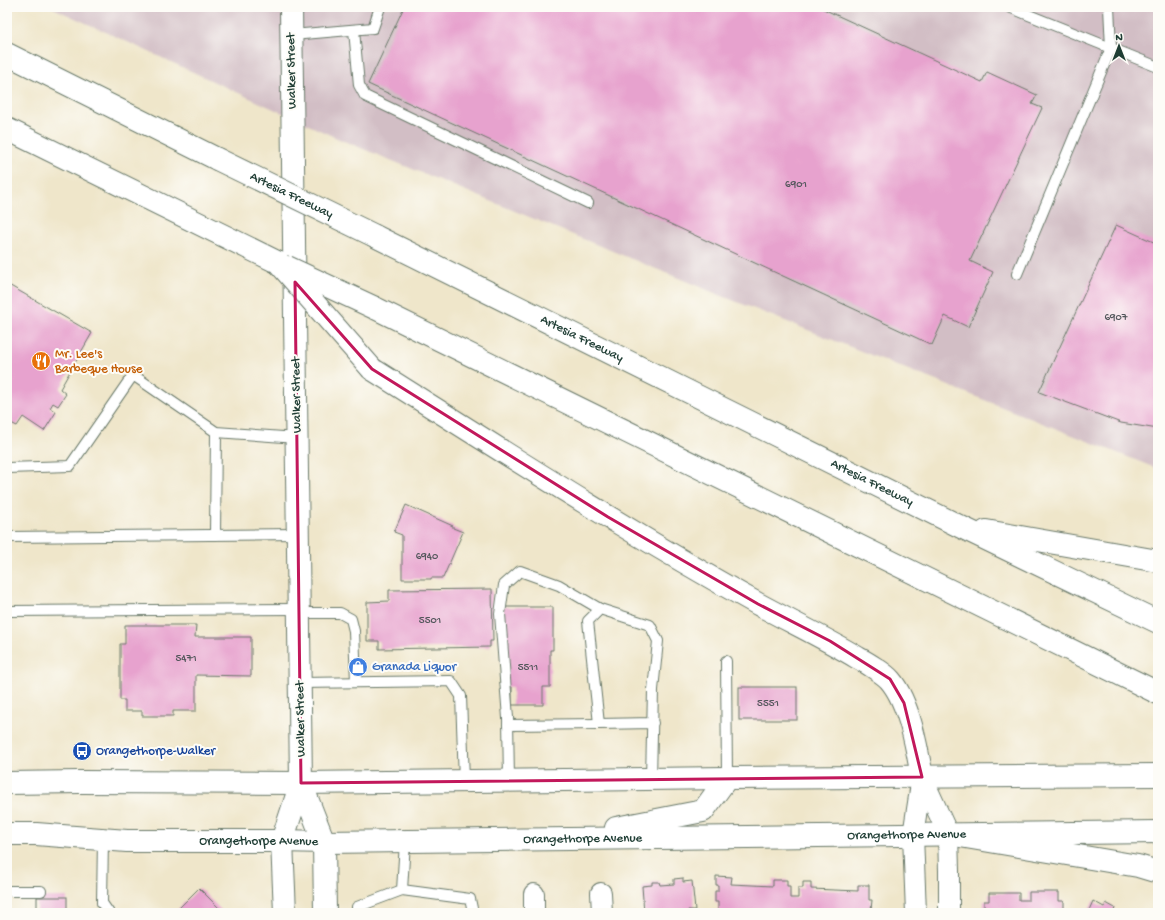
<svg xmlns="http://www.w3.org/2000/svg" width="1165" height="920" font-family="'Gochi Hand',sans-serif">
<style>
.industrial{fill:#d2bec5}
.building{fill:#e7a2ce}
.lines{fill:none;stroke-linecap:round;stroke-linejoin:round}
.service-casing{stroke:#687868;stroke-width:12}
.minor-casing{stroke:#687868;stroke-width:22}
.secondary-casing{stroke:#687868;stroke-width:24}
.primary-casing{stroke:#687868;stroke-width:24}
.motorway-casing{stroke:#687868;stroke-width:24}
.service{stroke:#fff;stroke-width:10}
.minor{stroke:#fff;stroke-width:20}
.secondary{stroke:#fff;stroke-width:22}
.primary{stroke:#fff;stroke-width:22}
.motorway{stroke:#fff;stroke-width:22}
.motorway-bridge-casing{stroke:#687868;stroke-width:24;stroke-linecap:butt}
.motorway-bridge{stroke:#fff;stroke-width:22}
.marked{fill:none;stroke:#c2185b;stroke-width:3;stroke-linejoin:round}
.labels{text-anchor:middle;dominant-baseline:central;stroke-width:4;stroke-linejoin:round;paint-order:stroke}
.number-label{font-size:11px;fill:#51565a}
.street-label{font-size:13px;fill:#1f3d34;stroke:#fdfcf7}
.food-label{font-size:13px;fill:#c56008;stroke:#fdfcf7;text-anchor:start}
.shop-label{font-size:13px;fill:#366cbe;stroke:#fdfcf7;text-anchor:start}
.transit-label{font-size:13px;fill:#164399;stroke:#fdfcf7;text-anchor:start}
</style>
<rect width="100%" height="100%" fill="#fdfcf7"/>
<filter id="ink" filterUnits="userSpaceOnUse"><feTurbulence type="fractalNoise" baseFrequency=".025" numOctaves="2"/><feDisplacementMap in="SourceGraphic" scale="8" xChannelSelector="R" yChannelSelector="G"/><feConvolveMatrix kernelMatrix="1 2 1 2 8 2 1 2 1" color-interpolation-filters="sRGB"/></filter>
<filter id="wash" filterUnits="userSpaceOnUse"><feTurbulence type="fractalNoise" baseFrequency=".012" numOctaves="4" result="noise"/><feDisplacementMap in="SourceGraphic" scale="16" xChannelSelector="R" yChannelSelector="G"/><feGaussianBlur stdDeviation="0.9" result="paint"/><feColorMatrix in="noise" values="0 0 0 0 0 0 0 0 0 0 0 0 0 0 0 0 0 1.4 0 .05"/><feComposite in="paint" operator="in"/></filter>
<g filter="url(#wash)">
<rect width="100%" height="100%" fill="#efe6ca"/>
<path class="industrial" d="M51 7H1158V469L727 298 339 139Z"/>
<g id="blocks">
<g class="building">
<path d="M404 7H819L982 82 987 72 1037 95 1032 104 1042 108 970 261 993 272 968 327 945 316 932 345 368 84Z"/>
<path d="M1116 225 1158 244V429L1121 423 1039 392Z"/>
<path d="M7 284 92 333 60 389 66 394 58 406 53 403 50 408 56 412 44 431 23 417 17 426 7 421Z"/>
<path d="M406 505 453 526V528L463 532 443 578H431V579H402V535L394 532Z"/>
<path d="M492 589 493 641H490V647L379 649V641H367V602L389 601V590Z"/>
<path d="M503 607H553V650H550V687H543V705H512V687H506Z"/>
<path d="M125 625H196L195 637H251V676L196 675V711H173V716H142V711H125V700H120V644H125Z"/>
<rect x="739" y="687" width="58" height="33"/>
<path d="M716 876 732 877 731 884 773 886V880H787V886H790V898H798V888H803V882H811V889L858 891V885H869V900H872L871 910H867V913H718V902H715V891H718V885H716Z"/>
<path d="M683 878V882L692 881 695 910H688L689 913H644L642 886 652 885V882H659L660 885 674 884V879Z"/>
<path d="M199 888 224 913H174Z"/>
<path d="M1029 892H1059V901H1064V913H989V912H984V901H989V893H1019V900H1029Z"/>
<rect x="37" y="897" width="30" height="16"/>
<path d="M1093 901 1104 907 1106 903 1115 908 1114 911 1118 913H1093V912L1089 910Z"/>
</g>
</g>
</g>
<g filter="url(#ink)">
<use href="#blocks" fill-opacity="0" stroke="#687868" stroke-width="1"/>
<g class="lines">
<defs>
<g id="service">
<path d="M1009 7 1158 67"/>
<path d="M354 30 359 85 365 96 588 203"/>
<path d="M292 35 373 28 380 7"/>
<path d="M1017 274 1111 48 1109 7"/>
<path d="M7 468 70 466 133 375 216 432 297 438"/>
<path d="M215 535 216 432"/>
<path d="M7 537 298 534"/>
<path d="M7 611 299 609"/>
<path d="M299 613H340L351 619 354 631 356 682"/>
<path d="M726 661 727 778"/>
<path d="M300 683 451 681 461 696 464 781"/>
<path d="M508 725 599 724"/>
<path d="M651 779 653 690 658 641 650 625 600 609 588 621 599 724 653 723"/>
<path d="M509 781 508 718 500 614 504 585 520 571 559 585 600 609"/>
<path d="M103 839 102 903 109 913"/>
<path d="M402 890 470 899 473 913"/>
<path d="M7 891H41"/>
<path d="M357 913V907L402 890 405 842"/>
</g>
<g id="minor">
<path d="M922 777 948 834 949 871V913"/>
<path d="M601 893 602 913"/>
<path d="M534 894V913"/>
<path d="M916 913 913 835 922 777"/>
</g>
<g id="secondary">
<path d="M301 783 324 842 325 913"/>
<path d="M285 913 282 841 301 783 291 7"/>
</g>
<g id="primary">
<path d="M7 783 80 782 301 783 727 778 1158 775"/>
<path d="M616 828 703 811 727 778"/>
<path id="s1" d="M7 834H36L127 841H282L324 842 1158 832"/>
</g>
<g id="motorway">
<path d="M7 54 217 159"/>
<path d="M7 129 279 263"/>
<path id="s2" d="M375 236 959 526 1158 622"/>
<path d="M375 308 1158 693"/>
<path d="M372 369C499 449 626 531 758 604 791 622 825 638 858 658 866 662 885 674 890 680 909 702 917 748 922 777"/>
<path d="M986 531 1158 561"/>
<path d="M948 834 1138 866 1158 872"/>
</g>
</defs>
<use href="#service" class="service-casing"/>
<use href="#minor" class="minor-casing"/>
<use href="#secondary" class="secondary-casing"/>
<use href="#primary" class="primary-casing"/>
<use href="#motorway" class="motorway-casing"/>
<use href="#service" class="service"/>
<use href="#minor" class="minor"/>
<use href="#secondary" class="secondary"/>
<use href="#primary" class="primary"/>
<use href="#motorway" class="motorway"/>
<defs>
<g id="motorway-bridge">
<path id="s3" d="M217 159 375 236"/>
<path d="M279 263 372 369"/>
<path d="M287 267 375 308"/>
</g>
</defs>
<use href="#motorway-bridge" class="motorway-bridge-casing"/>
<use href="#motorway-bridge" class="motorway-bridge"/>
</g>
</g>
<path class="marked" d="M295 282 372 369 608 517 758 604 830 641 890 679 904 703 922 777 301 783Z"/>
<defs>
<symbol id="restaurant-disc" viewBox="-11 -11 22 22"><circle r="9.5" fill="#e8710a" stroke="#fdfcf7"/><path d="M-5-6h1v4h1v-4h1v4h1v-4h1v5L-1.5 .5V6h-2V.5L-5-1ZM5-6V6H3V1.5H1.5Q1.5-4 5-6Z" fill="#fff"/></symbol>
<symbol id="shop-disc" viewBox="-11 -11 22 22"><circle r="9.5" fill="#3f7fe0" stroke="#fdfcf7"/><path d="M-5-2.5h2.3a2.7 3.5 0 0 1 5.4 0H5L5.5 6h-11ZM-1.5-2.5h3a1.5 2.3 0 0 0-3 0Z" fill="#fff"/></symbol>
<symbol id="bus-disc" viewBox="-11 -11 22 22"><circle r="9.5" fill="#1a4fb4" stroke="#fdfcf7"/><path d="M-5-6H5V4H4V6H2V4H-2V6H-4V4H-5ZM-3.5-4V0h7V-4ZM-3.5 1.2v1.5H-2V1.2ZM2 1.2v1.5H3.5V1.2Z" fill="#fff"/></symbol>
</defs>
<g fill-rule="evenodd">
<use href="#restaurant-disc" x="30" y="350" width="22" height="22"/>
<use href="#shop-disc" x="347" y="656" width="22" height="22"/>
<use href="#bus-disc" x="71" y="740" width="22" height="22"/>
</g>
<g class="labels">
<g class="number-label">
<text x="796" y="185">6901</text>
<text x="1116" y="318">6907</text>
<text x="427" y="557">6940</text>
<text x="430" y="621">5501</text>
<text x="186" y="659">5471</text>
<text x="528" y="668">5511</text>
<text x="768" y="704">5551</text>
</g>
<g class="street-label">
<text transform="translate(292 71) rotate(-91)">Walker Street</text>
<text stroke="none"><textPath href="#s3" startOffset="83">Artesia Freeway</textPath></text>
<text stroke="none"><textPath href="#s2" startOffset="231">Artesia Freeway</textPath></text>
<text transform="translate(297 395) rotate(-91)">Walker Street</text>
<text stroke="none"><textPath href="#s2" startOffset="555">Artesia Freeway</textPath></text>
<text transform="translate(301 719) rotate(-91)">Walker Street</text>
<text stroke="none"><textPath href="#s1" startOffset="900">Orangethorpe Avenue</textPath></text>
<text stroke="none"><textPath href="#s1" startOffset="576">Orangethorpe Avenue</textPath></text>
<text stroke="none"><textPath href="#s1" startOffset="252">Orangethorpe Avenue</textPath></text>
</g>
<g class="food-label">
<text x="55" y="354">Mr. Lee's<tspan x="55" dy="15">Barbeque House</tspan></text>
</g>
<g class="shop-label">
<text x="372" y="667">Granada Liquor</text>
</g>
<g class="transit-label">
<text x="96" y="751">Orangethorpe-Walker</text>
</g>
</g>
<rect width="1165" height="920" fill="none" stroke="#fdfcf7" stroke-width="24"/>
<g transform="translate(1119 46)" stroke="#fdfcf7" stroke-width="3" paint-order="stroke">
<path d="M0-3L7 15L0 10L-7 15Z" fill="#1f3d34"/>
<text y="-6" font-size="11" font-weight="bold" text-anchor="middle" fill="#1f3d34">N</text>
</g>
</svg>
